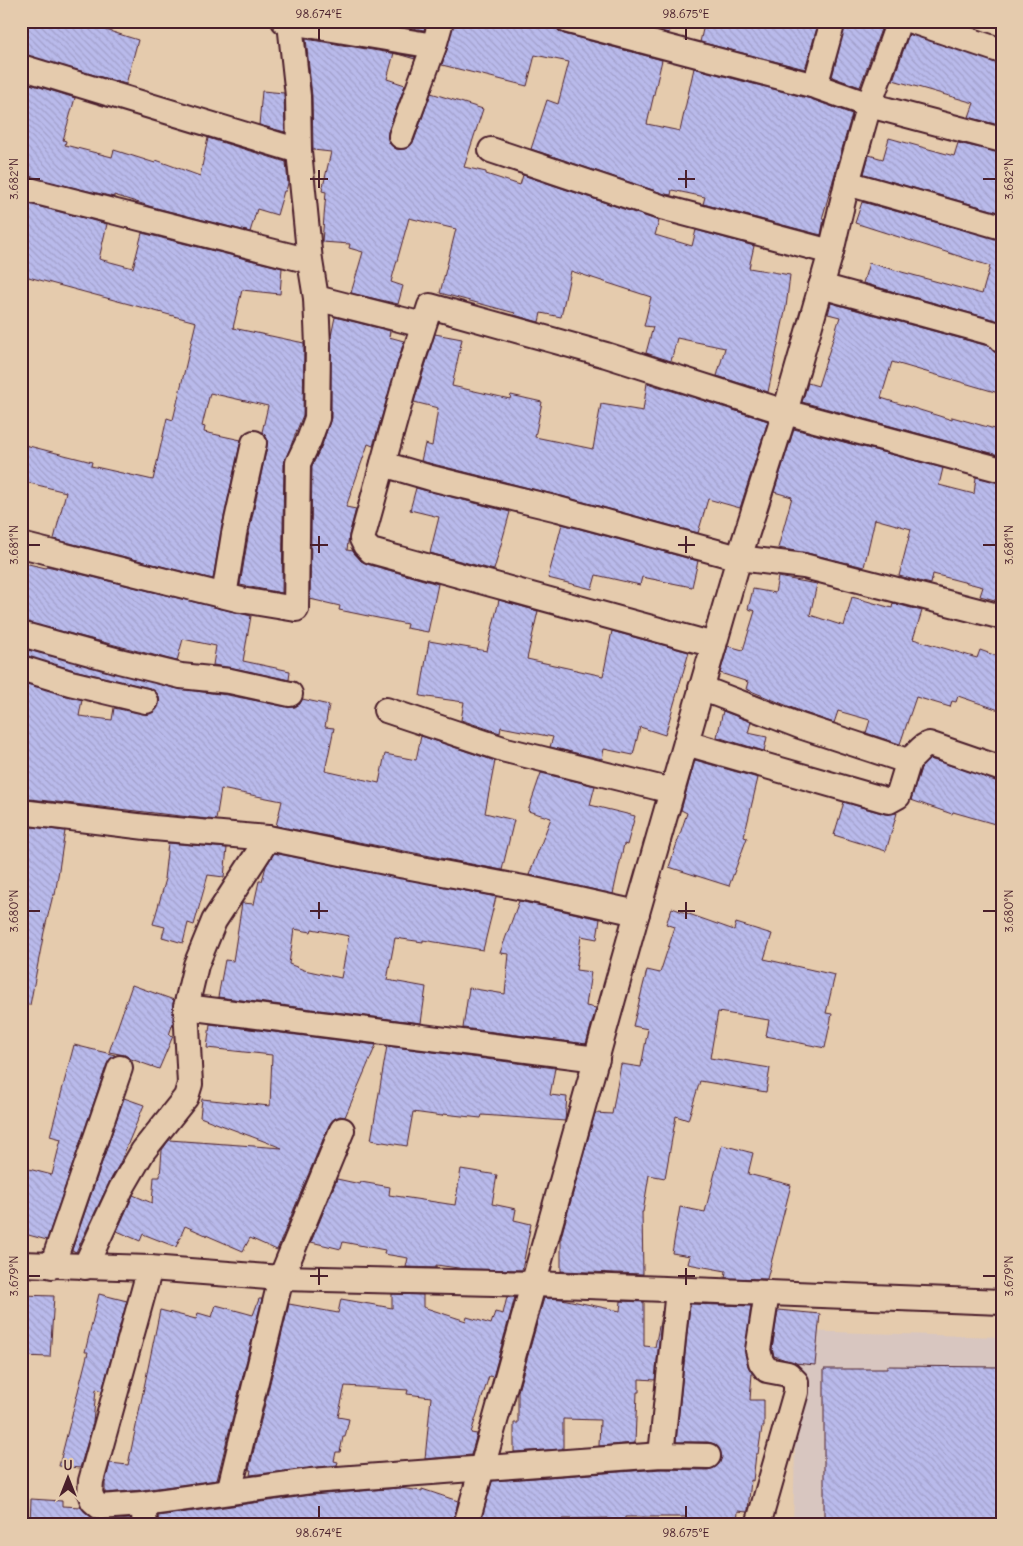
<svg xmlns="http://www.w3.org/2000/svg" width="1023" height="1546" font-family="Delius,sans-serif">
<style>
.built{fill:#d8c6c0}
.building{fill:url(#building-back-hatch);stroke:#4a1f2b;fill-rule:evenodd}
.lines{fill:none;stroke-linecap:round;stroke-linejoin:round}
.minor-casing{stroke:#4a1f2b;stroke-width:28}
.minor{stroke:#e5cbad;stroke-width:24}
.ticks{fill:none;stroke:#4a1f2b;stroke-width:2}
.neatline{fill:none;stroke:#4a1f2b;stroke-width:2}
.ticks-label{font-size:12px;text-anchor:middle;fill:#4a1f2b}
</style>
<defs>
<pattern id="building-back-hatch" width="6" height="6" patternUnits="userSpaceOnUse" patternTransform="scale(1.25)"><rect width="6" height="6" fill="#b9baeb"/><path d="M-1 5l2 2M0 0l6 6M5-1l2 2" fill="none" stroke="#a19fca"/></pattern>
</defs>
<rect width="100%" height="100%" fill="#e5cbad"/>
<filter id="ink" filterUnits="userSpaceOnUse"><feTurbulence type="fractalNoise" baseFrequency=".02" numOctaves="2"/><feDisplacementMap in="SourceGraphic" scale="10" xChannelSelector="R" yChannelSelector="G"/><feConvolveMatrix kernelMatrix="1 2 1 2 8 2 1 2 1" color-interpolation-filters="sRGB"/></filter>
<g filter="url(#ink)">
<path class="built" d="M798 1331 1002 1337V1525H793Z"/>
<g class="building">
<path d="M21 21H77L138 40 126 84 21 54Z"/>
<path d="M369 21H427L424 30Z"/>
<path d="M454 21H555L558 30 564 34 662 60 647 124 680 131 694 68 811 99 852 114 822 219H824L821 235 703 204 705 197 672 190 671 195 665 194 531 149 547 100 558 104 569 62 535 55 527 86 442 65Z"/>
<path d="M623 21H672L669 33Z"/>
<path d="M705 21H819L805 69 700 42Z"/>
<path d="M846 21H884L860 87 832 77Z"/>
<path d="M956 21H978L976 28Z"/>
<path d="M909 34 1002 64V126L969 117 974 103 893 80Z"/>
<path d="M306 39 415 57V59L394 53 387 79 405 85 388 132V139L391 145 396 149H404L410 146 414 141 431 93 483 109 464 167 486 172V174L520 185 523 175 659 221 655 235 692 246 696 230 754 246 749 268 790 275 786 307 768 392 717 376 725 348 677 338 671 361 646 353 653 327 644 326 651 297 571 271 561 317 541 313 539 322 514 315 515 313 440 293 456 229 430 223 409 218 391 282 403 286 398 304 351 293 363 252 349 248 350 244 322 242 326 192 322 191 331 152 313 150 312 96Z"/>
<path d="M21 81 75 98 63 140 66 141 65 145 112 157 114 150 155 163 156 160 200 176 208 138 286 162 288 183 286 191H284L277 215 257 209 250 232 149 206 114 195V197L21 175Z"/>
<path d="M262 91 284 93 285 132 259 125Z"/>
<path d="M889 138 954 156 958 143 1002 153V213L864 174 869 155 883 159Z"/>
<path d="M21 202 107 224 99 259 133 268 142 233 282 268 280 294 242 290 233 328 304 343 303 415 284 463 282 593 240 585 248 537 267 446V438L262 432 268 406 210 393 202 426 205 427 204 432 241 440 221 531 213 579 54 539 66 492 21 481V444L92 462 91 466 153 480 167 418 173 420 196 322 21 275Z"/>
<path d="M862 202 1002 240V322L863 283 869 263 982 294 990 266 855 223Z"/>
<path d="M831 303 988 346 1000 354 995 368 1002 369V394L892 362 881 398 952 420V417L1002 431V456L802 402 808 383 818 386 840 317 828 314Z"/>
<path d="M335 317 390 331 389 337 404 341 373 446 368 444 346 507 356 509 349 535 347 550 353 551 361 561 367 564 438 584 428 632 406 628 407 624 339 610 340 606 310 599 312 466 322 445 331 418V336Z"/>
<path d="M435 334 462 339 452 386 510 399 511 395 542 402 535 437 593 449 601 404 643 411 647 383 768 421 740 508 708 499 698 533 561 496 421 461 425 444 432 446 438 408 414 402Z"/>
<path d="M794 429 943 468 939 485 974 494 976 477 1002 483V602L980 596 983 587 933 574 931 584 899 576 911 529 875 519 864 567 807 553 778 548 792 497 774 492Z"/>
<path d="M416 488 510 512 494 570 430 553 439 517 410 510Z"/>
<path d="M562 524 698 561 692 587 642 577 640 585 596 575 592 589 548 578Z"/>
<path d="M24 563 46 568 47 566 251 616 243 661 290 671 289 680 233 668 213 665 216 646 183 639 177 661 21 621V577Z"/>
<path d="M778 577 817 584 810 615 844 626 852 597 892 608 893 603 922 611 913 639 977 658 980 650 1002 658V711L958 696 956 702 952 701 950 707 916 697 900 744 866 733 870 720 838 711 834 723 805 713 746 689 748 682 720 673 728 646 743 650 755 611 748 609 753 589 775 593Z"/>
<path d="M499 600 538 611 527 659 603 676 612 631 689 652 665 735 640 727 633 755 604 749 602 759 550 747 553 737 501 727 500 733 461 720 464 702 420 696 429 641 487 651Z"/>
<path d="M21 648 178 689 228 695 287 707H295L300 704 302 699 329 705 325 727 334 728 325 771 379 783 385 754 416 760 421 736 495 761 485 813 514 820 502 870 276 826 282 801 221 789 216 820 21 798V682L82 700 79 716 112 720 114 708 143 714H149L156 710 159 704V697L155 691 150 688 74 670 21 655Z"/>
<path d="M723 711 751 722 748 733 767 737 764 751 717 737Z"/>
<path d="M930 759 1002 782V826L953 812 952 814 911 800 921 768Z"/>
<path d="M695 760 758 778 744 837 747 838 729 886 669 867 687 813 681 810Z"/>
<path d="M541 773 595 786 590 805 635 816 627 845 624 844 613 894 529 875 551 818 528 811Z"/>
<path d="M844 802 885 814 897 813 886 851 834 835Z"/>
<path d="M24 826 65 831 55 895H53L44 932 30 1005 21 1004V847Z"/>
<path d="M168 843 227 848 224 877 208 875 194 925 188 923 183 943 162 937 165 927 153 924 166 879H164Z"/>
<path d="M274 853 496 897 483 950 423 940V942L395 938 387 980 426 987 421 1023 218 997 225 960 233 961 242 903 254 904 259 881H262L266 866ZM294 929 311 932 312 929 349 936 341 978 304 970 289 964Z"/>
<path d="M519 901 600 919 597 939 581 936 576 970 591 972 586 1006 596 1008 586 1044 463 1028 469 988 505 994 509 954 500 953Z"/>
<path d="M672 908 734 930 736 923 772 934 764 959 835 975 826 1013 832 1014 825 1048 766 1036 769 1020 718 1012 710 1058 770 1068 766 1092 700 1081 688 1120 676 1116 665 1178 649 1175 643 1212H642L643 1274 561 1271V1237L595 1113 612 1114 621 1064 641 1067 648 1029 633 1026 647 970 660 973 675 927 666 924Z"/>
<path d="M132 985 174 1000 173 1023 169 1035 173 1036 159 1069 131 1059 125 1055 109 1052Z"/>
<path d="M210 1024 376 1045 345 1117 340 1116 334 1119 329 1125 277 1250 250 1238 243 1251 185 1226 176 1247 143 1234 140 1241 117 1231 133 1195 152 1203 154 1177H160L162 1150 169 1140 282 1148 200 1117 202 1099 270 1106 272 1055 207 1048Z"/>
<path d="M74 1045 115 1055 111 1058 107 1064 47 1240 21 1233V1167L52 1175 61 1139 50 1136Z"/>
<path d="M387 1046 555 1068 550 1095 567 1097 565 1121 482 1115 481 1118 443 1114 442 1116 413 1112 407 1146 371 1140Z"/>
<path d="M124 1098 144 1105 120 1163 109 1183 76 1252 72 1250Z"/>
<path d="M722 1145 753 1153 748 1174 791 1185 767 1279 725 1278 726 1271 688 1264 690 1256 672 1253 680 1207 705 1212Z"/>
<path d="M461 1169 497 1175 492 1204 516 1209 514 1220 531 1224 522 1270 466 1269 436 1265V1268L406 1267 408 1258 384 1254 385 1250 343 1242 341 1249 311 1242 337 1179 360 1184 361 1182 390 1187 389 1195 455 1205Z"/>
<path d="M99 1294 127 1301 102 1391 96 1389 93 1423 80 1468 59 1466 88 1352H85Z"/>
<path d="M392 1294 423 1295V1307L466 1321 467 1317 491 1324 495 1312 503 1314 507 1297H515L493 1377 489 1376 471 1433 477 1434 471 1455 425 1459 431 1397 407 1394 408 1390 345 1386 338 1417 349 1419 345 1437H343L340 1452H336L334 1461 338 1462 337 1465 250 1475 251 1470H249L289 1304 338 1313 341 1299 392 1308Z"/>
<path d="M21 1295 54 1296 50 1357 21 1356Z"/>
<path d="M544 1298 562 1299 620 1311 621 1301 644 1302V1346L655 1347 662 1311 655 1380 639 1379V1392H637L635 1443 599 1446 600 1420 563 1419V1449L514 1452V1423H518V1391Z"/>
<path d="M259 1299H262L217 1480 142 1490 105 1493V1483L110 1463 128 1465 160 1310 196 1319 198 1313 212 1317 216 1305 253 1315Z"/>
<path d="M690 1304 751 1306 745 1353 748 1366 752 1373 750 1400H764V1427H762L758 1454H756L753 1481 751 1480 748 1510 747 1512 738 1511 737 1525H686V1517H625V1525H608V1518L562 1519V1525H498V1521L482 1517 492 1481 661 1469 708 1470 714 1468 719 1464 722 1457 720 1450 715 1444 708 1442H676Z"/>
<path d="M778 1310 820 1314 815 1365 795 1363 774 1356 772 1349Z"/>
<path d="M887 1366 1002 1367V1525H824V1369H887Z"/>
<path d="M399 1488 422 1491V1489L458 1501 453 1525H369V1523L324 1522V1525H159L158 1516 312 1495Z"/>
<path d="M31 1499 62 1501V1506L81 1507 92 1518 101 1521 131 1519V1525H30Z"/>
</g>
<g class="lines">
<defs>
<g id="minor">
<path d="M284 21 434 46 441 21"/>
<path d="M568 21 815 86 869 105 1002 140"/>
<path d="M912 21 1002 51"/>
<path d="M21 67 299 151"/>
<path d="M815 86 833 21"/>
<path d="M401 136 434 46"/>
<path d="M491 150 661 207 831 252"/>
<path d="M847 183 1002 227"/>
<path d="M21 188 310 261"/>
<path d="M821 286 996 334 1002 341"/>
<path d="M316 298 423 325"/>
<path d="M383 464 431 478 558 509 739 558 804 566 1002 617"/>
<path d="M21 545 241 600 296 609 298 463 309 440 317 418 318 346 316 298 310 261 299 151 298 96 290 23"/>
<path d="M224 596 234 534 254 443"/>
<path d="M21 634 119 661 181 676 230 681 290 694"/>
<path d="M714 645 371 551 365 545 362 539 406 380 430 306 606 355 785 412 1002 470"/>
<path d="M21 668 70 683 146 701"/>
<path d="M701 688 800 726 904 760C916 760 918 747 929 744L1002 769"/>
<path d="M386 710 506 750 672 791"/>
<path d="M686 743 889 801 898 796 909 760"/>
<path d="M21 812 154 828 268 838 400 865 529 889 637 913"/>
<path d="M186 1007 597 1059"/>
<path d="M21 1264 150 1268 281 1278 534 1284 1002 1302"/>
<path d="M52 1266 120 1068"/>
<path d="M85 1267 121 1189 143 1151 186 1097 190 1084 186 1007 196 965 214 921 268 838"/>
<path d="M150 1268 91 1481 90 1493 93 1501 100 1507 143 1504 311 1481 661 1455 708 1456"/>
<path d="M661 1455 678 1290"/>
<path d="M229 1492 281 1278 342 1130"/>
<path d="M143 1504 145 1525"/>
<path d="M466 1525 637 913 739 558 785 412 831 252 847 183 869 105 899 21"/>
<path d="M758 1525 796 1392V1382L788 1374 767 1370 761 1362 758 1350 767 1293"/>
</g>
</defs>
<use href="#minor" class="minor-casing"/>
<use href="#minor" class="minor"/>
</g>
</g>
<path class="ticks" d="M319 28V40M686 28V40M319 170V188M686 170V188M28 179H40M310 179H328M678 179H695M983 179H996M319 536V553M686 536V553M28 545H40M310 545H328M678 545H695M983 545H996M319 902V919M686 902V919M28 911H40M310 911H328M678 911H695M983 911H996M319 1268V1285M686 1268V1285M28 1276H40M310 1276H328M678 1276H695M983 1276H996M319 1506V1518M686 1506V1518"/>
<rect width="1023" height="1546" fill="none" stroke="#e5cbad" stroke-width="55"/>
<g transform="translate(68 1478)" stroke="#e5cbad" stroke-width="4" paint-order="stroke">
<path d="M0-4L9 19L0 12L-9 19Z" fill="#4a1f2b"/>
<text y="-8" font-size="14" font-weight="bold" text-anchor="middle" fill="#4a1f2b">U</text>
</g>
<rect x="28" y="28" width="968" height="1490" class="neatline"/>
<g class="ticks-label">
<text x="319" y="18">98.674°E</text>
<text x="686" y="18">98.675°E</text>
<text transform="translate(14 179) rotate(-90)" y="4">3.682°N</text>
<text transform="translate(1009 179) rotate(-90)" y="4">3.682°N</text>
<text transform="translate(14 545) rotate(-90)" y="4">3.681°N</text>
<text transform="translate(1009 545) rotate(-90)" y="4">3.681°N</text>
<text transform="translate(14 911) rotate(-90)" y="4">3.680°N</text>
<text transform="translate(1009 911) rotate(-90)" y="4">3.680°N</text>
<text transform="translate(14 1276) rotate(-90)" y="4">3.679°N</text>
<text transform="translate(1009 1276) rotate(-90)" y="4">3.679°N</text>
<text x="319" y="1537">98.674°E</text>
<text x="686" y="1537">98.675°E</text>
</g>
</svg>
